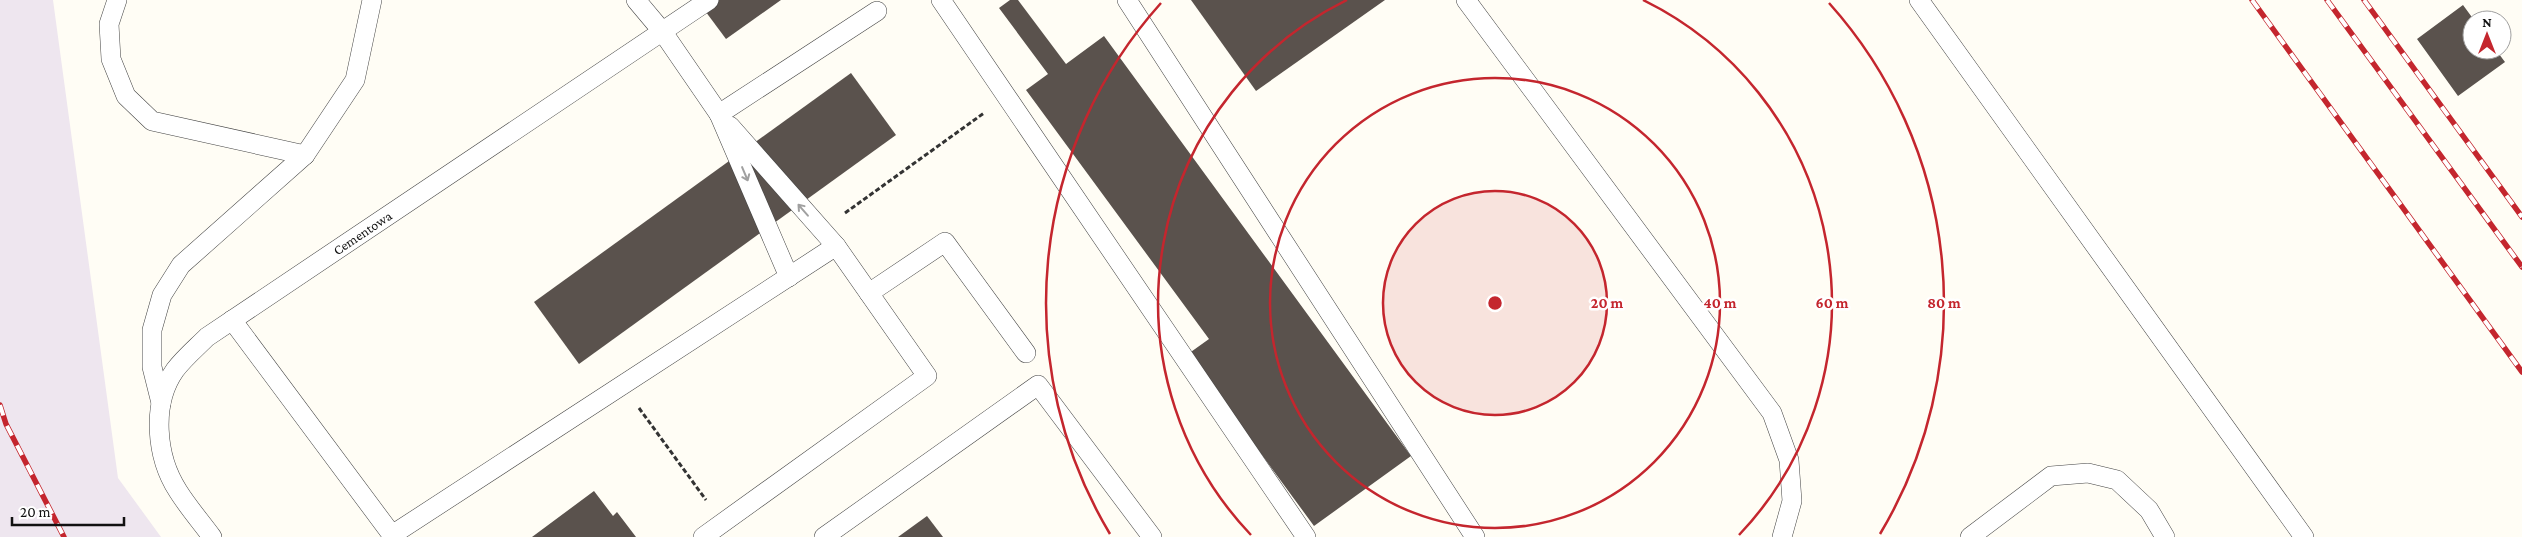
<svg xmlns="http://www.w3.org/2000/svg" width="2522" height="537" font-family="'Crimson Pro',serif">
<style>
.industrial{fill:#eee6ef}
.building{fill:#5a524d}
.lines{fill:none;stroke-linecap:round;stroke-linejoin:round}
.lane-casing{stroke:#444;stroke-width:20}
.path{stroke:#333;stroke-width:3;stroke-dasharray:5 2.5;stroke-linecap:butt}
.lane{stroke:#fff;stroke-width:19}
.rail-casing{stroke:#c4262e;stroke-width:5.5}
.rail{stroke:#fff;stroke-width:4;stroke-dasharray:11;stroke-linecap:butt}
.oneway{stroke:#a0a0a0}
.ring{fill:none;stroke:#c4262e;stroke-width:2.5}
.labels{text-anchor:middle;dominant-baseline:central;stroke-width:5;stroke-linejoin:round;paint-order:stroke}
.street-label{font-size:14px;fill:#111;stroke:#fff}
.centre{fill:#c4262e;stroke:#fff;stroke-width:2.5}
.ring-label{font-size:15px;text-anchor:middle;font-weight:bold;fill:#c4262e;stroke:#fff;stroke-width:5;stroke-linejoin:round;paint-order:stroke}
</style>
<rect width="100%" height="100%" fill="#fffdf5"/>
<path class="industrial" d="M0 0H53L118 478 161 537H0Z"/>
<g class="building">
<path d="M697 0H781L726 39Z"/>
<path d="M1010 0H1018L1066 64 1104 36 1411 456 1314 526 1188 354 1209 339 1026 90 1048 74 999 8Z"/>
<path d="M1191 0H1385L1256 91Z"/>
<path d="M2463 5 2474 20H2472V50H2496L2505 62 2458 96 2417 39Z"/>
<path d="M851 73 896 135 579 364 534 302Z"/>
<path d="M594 491 613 516 617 512 636 537H532Z"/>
<path d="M927 516 943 537H898Z"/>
</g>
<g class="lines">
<defs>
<g id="lane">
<path d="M117 0 109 24 111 59 126 96 152 121 305 155"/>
<path d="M636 0 662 31 719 114 877 11"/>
<path d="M941 0 1306 537"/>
<path d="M1127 0 1475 537"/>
<path d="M1466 0 1772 413 1789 460 1792 501 1782 537"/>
<path d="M1919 0 2304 537"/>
<path d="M719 114 789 277"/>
<path d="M730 126 836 246"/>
<path d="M869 293 945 242 1026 353"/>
<path d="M232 320 392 535 836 246 927 376 703 537"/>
<path d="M161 403 152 367V330L162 295 181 265 305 155 355 80 372 0"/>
<path id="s1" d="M212 537C201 522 188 507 178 491 156 457 151 404 175 370 184 358 196 348 207 337L709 0"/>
<path d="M824 537 1038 385 1152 537"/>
<path d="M1970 537 2051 476 2088 473 2117 480 2149 510 2165 537"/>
</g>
</defs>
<use href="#lane" class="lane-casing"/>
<g class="path">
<path d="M845 213 984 113"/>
<path d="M639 408 706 500"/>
</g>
<use href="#lane" class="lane"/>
<defs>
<g id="rail">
<path d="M2252 0 2522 372"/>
<path d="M2327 0 2522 267"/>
<path d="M2364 0 2522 217"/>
<path d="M0 405 6 424 64 537"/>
</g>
</defs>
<use href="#rail" class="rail-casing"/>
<use href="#rail" class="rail"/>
</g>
<defs><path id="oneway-shaft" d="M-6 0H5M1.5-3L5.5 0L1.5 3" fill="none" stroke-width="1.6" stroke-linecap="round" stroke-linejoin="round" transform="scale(1.25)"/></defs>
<g class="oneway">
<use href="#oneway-shaft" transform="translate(745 174) rotate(67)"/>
<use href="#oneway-shaft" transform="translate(803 210) rotate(-131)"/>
</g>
<circle cx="1495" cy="303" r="112" fill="#c4262e" fill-opacity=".12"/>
<g class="ring">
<circle cx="1495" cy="303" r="112"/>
<circle cx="1495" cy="303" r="225"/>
<path d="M1251 535A337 337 0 0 1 1347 0M1643 0A337 337 0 0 1 1739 535"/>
<path d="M1110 534A449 449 0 0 1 1161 3M1829 3A449 449 0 0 1 1880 534"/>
</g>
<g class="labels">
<g class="street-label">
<text stroke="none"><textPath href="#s1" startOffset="418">Cementowa</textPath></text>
</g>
</g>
<circle cx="1495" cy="303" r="8" class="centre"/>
<g class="ring-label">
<text x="1607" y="308">20 m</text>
<text x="1720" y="308">40 m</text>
<text x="1832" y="308">60 m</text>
<text x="1944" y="308">80 m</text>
</g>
<g transform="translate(2487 35)"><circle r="24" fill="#ffffff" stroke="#a0a0a0"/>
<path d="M0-4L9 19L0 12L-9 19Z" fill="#c4262e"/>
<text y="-8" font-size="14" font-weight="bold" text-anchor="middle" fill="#111111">N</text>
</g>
<path d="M12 517v8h112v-8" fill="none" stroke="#111111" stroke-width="2.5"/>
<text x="20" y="517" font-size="15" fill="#111111" stroke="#ffffff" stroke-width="4" paint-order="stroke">20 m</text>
</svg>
